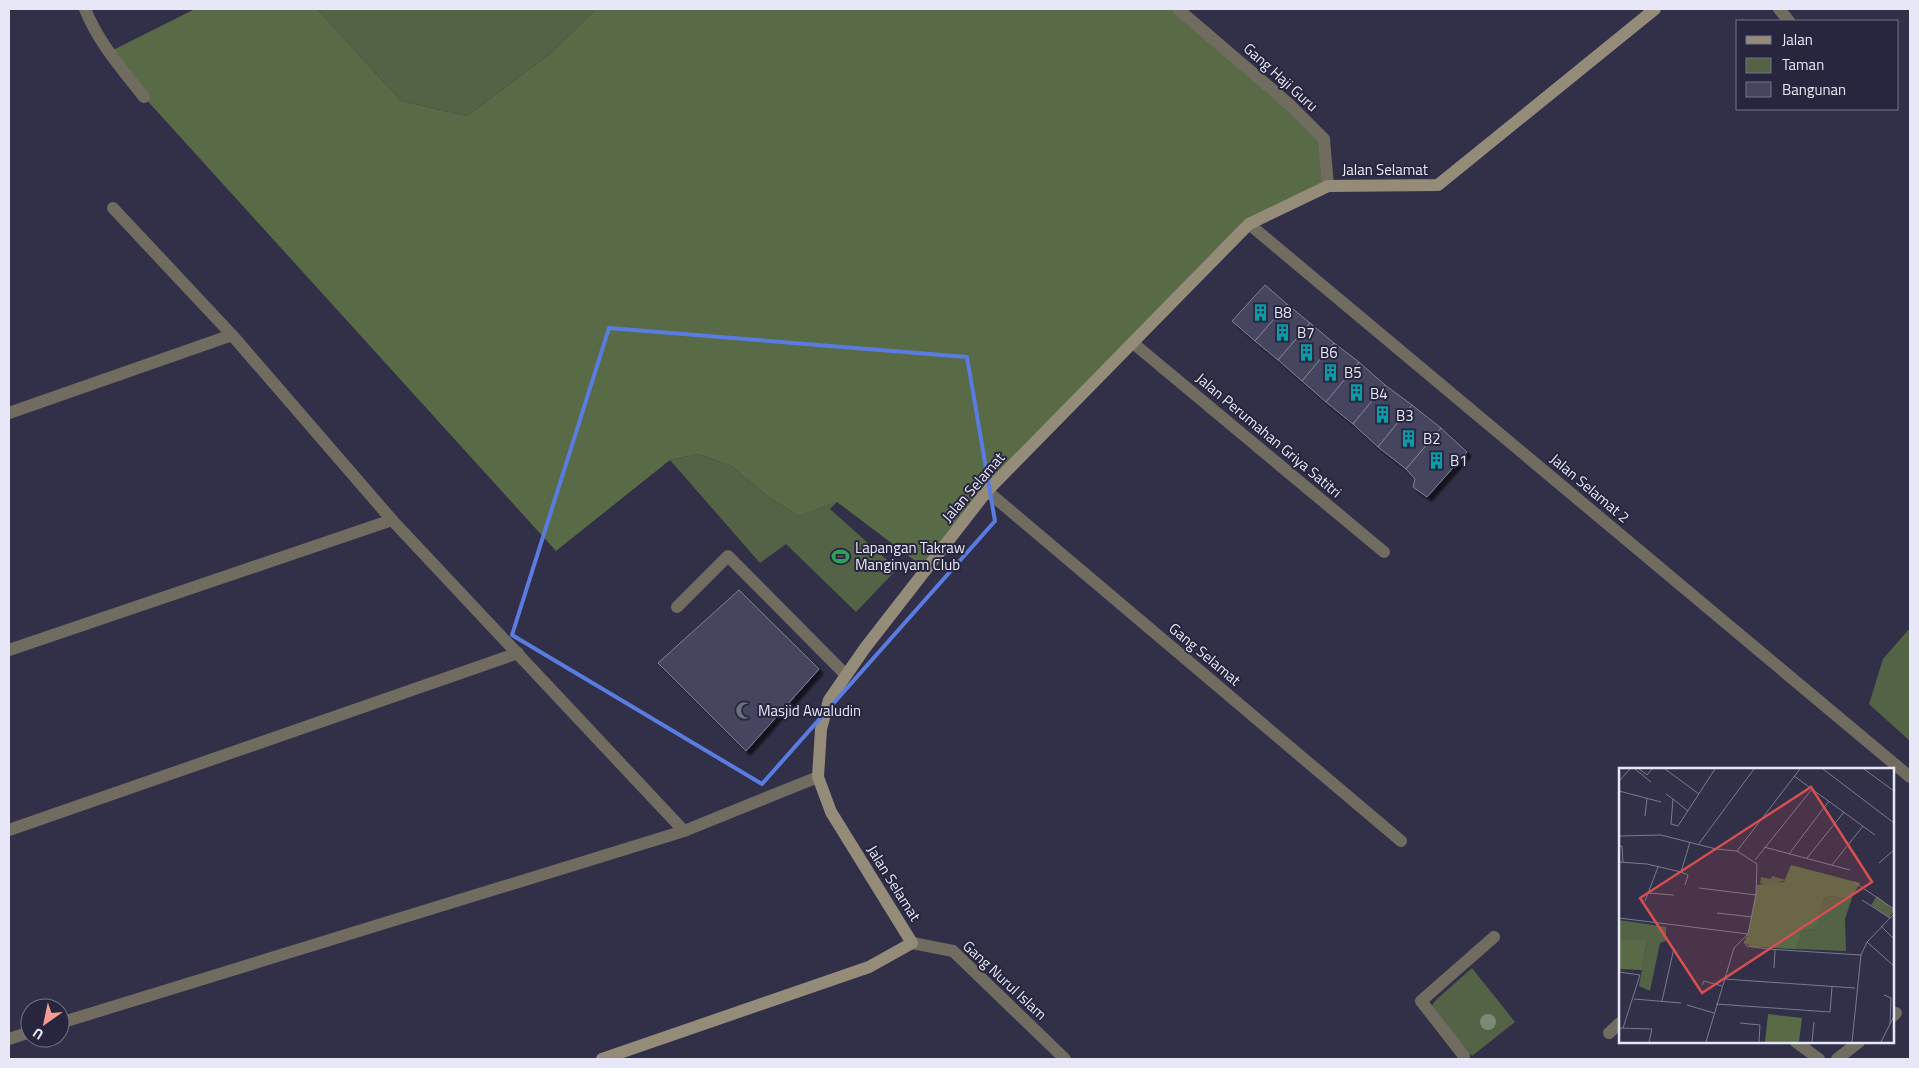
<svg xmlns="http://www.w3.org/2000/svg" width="1919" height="1068" font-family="'Titillium Web',sans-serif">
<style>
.green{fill:#546345}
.forest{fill:#596a47}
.building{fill:#45455e;stroke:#7f7f9c;filter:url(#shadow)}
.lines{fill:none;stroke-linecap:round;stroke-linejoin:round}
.lane{stroke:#716c60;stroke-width:12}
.street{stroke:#716c60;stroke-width:12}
.secondary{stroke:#948c79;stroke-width:12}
.tree{fill:#7b8a74}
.marked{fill:none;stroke:#5a7ce1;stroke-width:4;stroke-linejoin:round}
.labels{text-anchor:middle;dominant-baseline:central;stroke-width:4;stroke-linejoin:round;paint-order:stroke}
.street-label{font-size:15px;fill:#e7e7f7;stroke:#27263e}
.poi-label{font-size:15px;fill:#e7e7f7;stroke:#27263e;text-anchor:start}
.inset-road{fill:none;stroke:#7a798e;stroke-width:1}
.view{fill:#d94e51;fill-opacity:0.15;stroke:#d94e51;stroke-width:2.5}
.inset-edge{fill:none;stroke:#e7e7f7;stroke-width:2.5}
</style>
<defs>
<filter id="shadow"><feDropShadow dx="4.5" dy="4.5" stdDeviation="1" flood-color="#0009"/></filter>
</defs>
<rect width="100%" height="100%" fill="#313048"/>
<g class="green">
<path d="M317 9H596L551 53 467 116 401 101Z"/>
<path d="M698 454 730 465 766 495 798 516 837 502 830 509 897 569 856 612 786 544 760 563 670 460Z"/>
<path d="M1910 628V741L1869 704 1883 659Z"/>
<path d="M1472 968 1515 1022 1472 1056 1440 1018 1432 1005 1436 1000Z"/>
</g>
<path class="forest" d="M195 9H317L401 101 467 116 551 53 596 9H1178L1324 139 1328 186 1249 224 988 491 926 569 837 502 798 516 766 495 730 465 698 454 670 460 556 551 144 97 109 52Z"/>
<g class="building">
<path d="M1265 285 1287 304 1255 341 1232 321Z"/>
<path d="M1287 304 1310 323 1278 360 1255 341Z"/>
<path d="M1310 323 1334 343 1302 381 1278 360Z"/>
<path d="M1334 343 1359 362 1326 402 1302 381Z"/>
<path d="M1359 362 1385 385 1353 424 1326 402Z"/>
<path d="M1385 385 1412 405 1378 447 1353 424Z"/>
<path d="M1412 405 1441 428 1406 469 1378 447Z"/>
<path d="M1441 428 1467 452 1427 497 1413 487 1415 479 1406 469Z"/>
<path d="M739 590 819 669 746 751 658 663Z"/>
</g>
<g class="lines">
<path class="lane" d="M677 607 728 556 846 675"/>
<g class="street">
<path d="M85 9C98 42 122 69 144 97"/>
<path d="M1178 9 1289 104 1324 139 1328 186"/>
<path d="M1779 9 1789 21"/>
<path d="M113 208 232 335 392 520 684 831"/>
<path d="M1249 224 1910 777"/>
<path d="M1133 343 1384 552"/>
<path d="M9 413 232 335"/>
<path d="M987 491 1401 841"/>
<path d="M9 650 392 520"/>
<path d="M9 830 518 653"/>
<path d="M912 943 953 951 1065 1059"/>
<path d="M1893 1016 1896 1013"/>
<path d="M60 1023 684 831 818 777"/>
<path d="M1609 1033 1620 1023"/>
<path d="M9 1039 30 1032"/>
<path d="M1796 1042 1819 1059"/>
<path d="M1464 1056 1421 1001 1494 937"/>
<path d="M1837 1059 1859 1042"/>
</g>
<path class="secondary" d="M602 1059 869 967 912 943 831 812 818 777 821 729 829 700 865 648 987 491 1249 224 1328 186 1438 185 1655 9"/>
</g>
<circle class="tree" cx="1488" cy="1022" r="8"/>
<path class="marked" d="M609 328 967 357 995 521 762 784 512 635Z"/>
<defs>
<symbol id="building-bare" viewBox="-9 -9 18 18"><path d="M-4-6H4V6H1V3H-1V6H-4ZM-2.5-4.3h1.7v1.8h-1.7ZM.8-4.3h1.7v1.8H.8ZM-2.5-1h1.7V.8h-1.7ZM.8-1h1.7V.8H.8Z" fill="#0f9aa8" stroke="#27263e" stroke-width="2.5" paint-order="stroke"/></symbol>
<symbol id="stadium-bare" viewBox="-9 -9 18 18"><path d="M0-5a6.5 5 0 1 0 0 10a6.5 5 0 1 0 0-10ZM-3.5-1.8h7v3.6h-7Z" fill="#2e9e5b" stroke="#27263e" stroke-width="2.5" paint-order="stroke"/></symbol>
<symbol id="mosque-bare" viewBox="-9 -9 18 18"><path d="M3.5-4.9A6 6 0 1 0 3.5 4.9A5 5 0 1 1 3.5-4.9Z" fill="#6b7280" stroke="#27263e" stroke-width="2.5" paint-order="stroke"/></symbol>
</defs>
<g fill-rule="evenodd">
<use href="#building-bare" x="1248" y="300" width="25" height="25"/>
<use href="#building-bare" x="1270" y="320" width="25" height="25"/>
<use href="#building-bare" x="1294" y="340" width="25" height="25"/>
<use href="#building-bare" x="1318" y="360" width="25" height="25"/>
<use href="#building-bare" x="1344" y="380" width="25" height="25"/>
<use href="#building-bare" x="1370" y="402" width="25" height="25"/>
<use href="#building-bare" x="1396" y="426" width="25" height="25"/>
<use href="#building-bare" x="1424" y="448" width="25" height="25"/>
<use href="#stadium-bare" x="828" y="544" width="25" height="25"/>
<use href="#mosque-bare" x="732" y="698" width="25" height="25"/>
</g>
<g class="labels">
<g class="street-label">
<text transform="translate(1281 77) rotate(42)">Gang Haji Guru</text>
<text x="1385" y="169">Jalan Selamat</text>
<text transform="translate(1269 435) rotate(40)">Jalan Perumahan Griya Satitri</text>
<text transform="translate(973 487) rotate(-49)">Jalan Selamat</text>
<text transform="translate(1590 488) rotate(40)">Jalan Selamat 2</text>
<text transform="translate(1205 654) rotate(40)">Gang Selamat</text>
<text transform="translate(894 883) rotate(58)">Jalan Selamat</text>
<text transform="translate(1005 980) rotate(43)">Gang Nurul Islam</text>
</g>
<g class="poi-label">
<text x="1274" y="312">B8</text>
<text x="1297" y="332">B7</text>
<text x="1320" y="352">B6</text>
<text x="1344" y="372">B5</text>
<text x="1370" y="393">B4</text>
<text x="1396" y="415">B3</text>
<text x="1423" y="438">B2</text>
<text x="1450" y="460">B1</text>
<text x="855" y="547">Lapangan Takraw<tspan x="855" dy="17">Manginyam Club</tspan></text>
<text x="758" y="710">Masjid Awaludin</text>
</g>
</g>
<g transform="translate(1619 768)">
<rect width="275" height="275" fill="#313048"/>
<path d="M153 108 167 112 150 118 141 115 142 109 152 111ZM234 127 226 151 227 183 177 181 183 163 194 161 205 130 212 128 225 131ZM258 128 275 142 270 150 252 137ZM0 152 47 159V173L41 175 31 223 20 218 28 174 0 171Z" fill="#546345"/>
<path d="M172 97 241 115 234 127 225 131 212 128 205 130 198 155 194 161 183 163 177 181 133 179 125 174 129 166 138 117 165 114ZM0 171 28 173 23 202 0 201ZM149 246 183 250 180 274H146Z" fill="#596a47"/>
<path class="inset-road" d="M16 1 32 14M20 1 28 7 33 1M46 1 80 26M204 1 275 55M245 1 275 23M175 8 256 67M0 13 11 1M0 23 42 34M47 26 54 31 52 56 59 58 96 1M54 31 69 43M26 48 28 30M0 68 42 67 97 81 118 83M79 77 135 1M0 78H3L4 94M145 79 231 102M170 86 210 33M188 90 225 44M136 92 193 21M0 94 28 96 62 104 71 74M260 95 275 82M213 97 244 58M62 104 69 107 66 117M235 114 275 141M80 120 137 127M29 125 55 127M243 132 271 150M26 133 39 99M98 145 133 149M0 150 129 166M262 158 275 171M125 174 128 178 148 181 242 187M248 174 275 198M155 200 156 182M0 204 21 207 4 260M105 211 236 220M83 217 85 213 103 218M265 227 272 230 271 256M15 231 62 235M43 233 55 180M97 236 211 244 213 219M68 237 95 245M121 255 141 257 140 274M0 260 33 261 30 274M87 274 115 180 129 166 137 127 138 96 118 83 181 1M193 274 195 254M233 274 242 187 248 174 275 146M262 274 275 248"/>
<path class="view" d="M192 19 253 114 83 225 21 130Z"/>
<rect width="275" height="275" class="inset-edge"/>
</g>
<rect width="1919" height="1068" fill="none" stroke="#e7e7f7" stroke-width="20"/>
<rect x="1736" y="20" width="162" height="90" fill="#27263e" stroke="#747388"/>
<rect x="1746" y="36" width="25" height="8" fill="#948c79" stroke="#747388"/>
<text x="1782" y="45" font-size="15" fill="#e7e7f7">Jalan</text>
<rect x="1746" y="58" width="25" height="15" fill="#546345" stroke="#747388"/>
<text x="1782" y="70" font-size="15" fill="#e7e7f7">Taman</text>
<rect x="1746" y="82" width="25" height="15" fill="#45455e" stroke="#747388"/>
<text x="1782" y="95" font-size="15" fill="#e7e7f7">Bangunan</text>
<g transform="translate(45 1023) rotate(213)"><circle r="24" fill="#27263e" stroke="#747388"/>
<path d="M0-4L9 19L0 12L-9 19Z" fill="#f59c92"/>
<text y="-8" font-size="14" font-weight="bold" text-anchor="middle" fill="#e7e7f7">U</text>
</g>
</svg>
